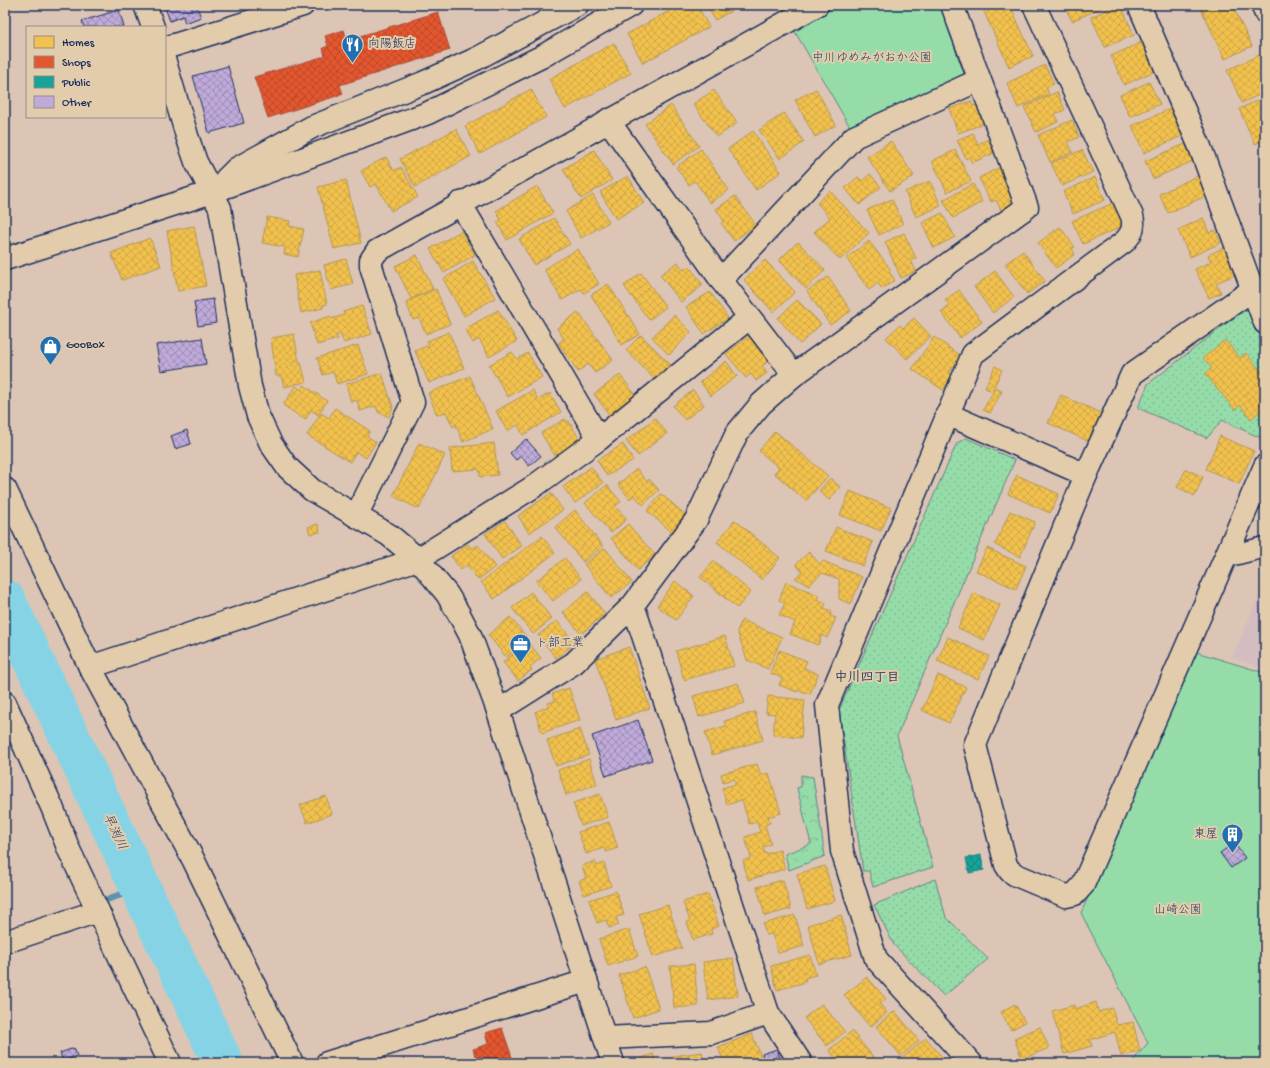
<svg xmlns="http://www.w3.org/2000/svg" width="1270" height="1068" font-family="'Gochi Hand','Klee One',sans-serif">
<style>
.built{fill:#d3bdc0}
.grass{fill:url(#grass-dots);stroke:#588684}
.forest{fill:url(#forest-crowns);stroke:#588684}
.green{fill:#96dca9;stroke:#588684}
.homes{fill:url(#homes-cross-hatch);stroke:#b29553}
.shops{fill:url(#shops-cross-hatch);stroke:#a84b3c}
.public{fill:url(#public-cross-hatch);stroke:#188087}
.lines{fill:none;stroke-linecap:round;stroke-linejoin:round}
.stream{stroke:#5b91af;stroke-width:7}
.river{stroke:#86d3e5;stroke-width:41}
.building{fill:url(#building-cross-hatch);stroke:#1b2f5e}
.pedestrian-casing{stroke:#1b2f5e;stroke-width:23}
.minor-casing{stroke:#1b2f5e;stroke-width:25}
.tertiary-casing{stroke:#1b2f5e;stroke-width:25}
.pedestrian{stroke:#e3ccac;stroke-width:20}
.minor{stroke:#e3ccac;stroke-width:22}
.tertiary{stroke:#e3ccac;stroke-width:22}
.labels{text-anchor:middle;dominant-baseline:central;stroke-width:4;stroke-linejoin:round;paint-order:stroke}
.poi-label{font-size:12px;fill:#1b2f5e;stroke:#e3ccac;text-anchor:start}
.park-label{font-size:12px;fill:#274066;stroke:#e3ccac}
.neighbourhood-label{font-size:13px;font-weight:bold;fill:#1b2f5e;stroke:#e3ccac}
.water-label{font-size:13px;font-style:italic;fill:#263f6c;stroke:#e3ccac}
</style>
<defs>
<pattern id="grass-dots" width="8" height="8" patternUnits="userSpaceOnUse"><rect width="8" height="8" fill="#96dca9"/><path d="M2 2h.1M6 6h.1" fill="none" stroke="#81bd94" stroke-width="1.8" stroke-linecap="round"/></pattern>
<pattern id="forest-crowns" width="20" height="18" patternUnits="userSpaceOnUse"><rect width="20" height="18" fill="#96dca9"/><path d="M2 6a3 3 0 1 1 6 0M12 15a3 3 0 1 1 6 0" fill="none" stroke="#81bd94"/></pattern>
<pattern id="homes-cross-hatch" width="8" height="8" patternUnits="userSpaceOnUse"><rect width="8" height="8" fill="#f2c14e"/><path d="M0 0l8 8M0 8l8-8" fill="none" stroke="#cfa646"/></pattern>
<pattern id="shops-cross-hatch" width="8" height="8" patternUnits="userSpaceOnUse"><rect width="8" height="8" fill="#e4572e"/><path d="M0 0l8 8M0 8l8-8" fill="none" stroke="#b8482a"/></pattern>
<pattern id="public-cross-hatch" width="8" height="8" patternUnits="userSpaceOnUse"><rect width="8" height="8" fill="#17a398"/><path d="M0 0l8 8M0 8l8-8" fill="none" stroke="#14857f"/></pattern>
<pattern id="building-cross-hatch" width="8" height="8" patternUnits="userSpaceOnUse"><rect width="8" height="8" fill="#bfaad9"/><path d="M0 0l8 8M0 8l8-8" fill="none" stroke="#9a8bb3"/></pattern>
</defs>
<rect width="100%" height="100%" fill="#dcc5b5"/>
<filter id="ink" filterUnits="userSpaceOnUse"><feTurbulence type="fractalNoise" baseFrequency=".025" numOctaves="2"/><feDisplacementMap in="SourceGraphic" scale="8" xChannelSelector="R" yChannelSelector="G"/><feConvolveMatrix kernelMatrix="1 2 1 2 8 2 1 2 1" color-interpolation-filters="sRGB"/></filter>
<g filter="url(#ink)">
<path class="built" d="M1265 582V668L1232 658Z"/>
<g class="grass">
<path d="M1244 310 1255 311 1265 340V434L1263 439 1222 420 1207 438 1138 408 1148 384Z"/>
<path d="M966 438 1015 460 897 736 933 867 873 887 869 871H863L839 710 957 443Z"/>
<path d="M935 879 946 917 988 959 944 996 894 945 874 905Z"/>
</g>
<path class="forest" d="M801 775 813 777 825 856 789 870 785 854 811 844 797 788 801 787Z"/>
<g class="green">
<path d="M846 5H940L964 74 850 127 794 30 819 14Z"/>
<path d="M1196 652 1265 673V1063H1131L1148 1043 1081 913Z"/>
</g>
<g class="homes">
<path d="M680 5H697L709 27 643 63 627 34Z"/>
<path d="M707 5H742L715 20Z"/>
<path d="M981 5H1010L1033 56 1009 67Z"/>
<path d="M1064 5H1108L1072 21Z"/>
<path d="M1117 5H1121L1134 35 1105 47 1091 17Z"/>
<path d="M1199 5H1232L1252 46 1225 59Z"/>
<path d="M1144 41 1157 70 1124 85 1111 56Z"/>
<path d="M614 43 631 73 565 109 549 79Z"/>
<path d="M1259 55 1265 68V92L1242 103 1227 70Z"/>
<path d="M1045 65 1054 84 1046 87 1049 94 1018 108 1007 83Z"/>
<path d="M1149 82 1160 104 1130 117 1120 95Z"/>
<path d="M531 89 546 117 480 154 465 126Z"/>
<path d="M816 89 836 125 815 137 795 100Z"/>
<path d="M714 90 737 123 717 137 693 104Z"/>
<path d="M1057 92 1065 110 1055 114 1058 122 1036 132 1024 107Z"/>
<path d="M1265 97V139L1255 144 1239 109Z"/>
<path d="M971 101 973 106 980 104 986 123 958 133 949 109Z"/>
<path d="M671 105 699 146 673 164 645 124Z"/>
<path d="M1174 107 1186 134 1144 153 1132 126Z"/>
<path d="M784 113 804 142 780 159 759 130Z"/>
<path d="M1072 120 1079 137 1068 142 1073 152 1050 162 1038 135Z"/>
<path d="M456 129 471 156 415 187 400 159Z"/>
<path d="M753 131 781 172 756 190 728 149Z"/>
<path d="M973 133 978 144 988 139 994 153 972 163 969 157 966 159 957 140Z"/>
<path d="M891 141 914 176 890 191 867 157Z"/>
<path d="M1185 144 1193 161 1153 179 1145 161Z"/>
<path d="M701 149 729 190 710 203 695 181 689 185 676 167Z"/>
<path d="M594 150 612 180 581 199 563 169Z"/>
<path d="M955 150 971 181 947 192 932 161Z"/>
<path d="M1082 150 1093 172 1062 186 1051 163Z"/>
<path d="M386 157 394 171 401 167 418 197 391 211 376 184 370 187 361 171Z"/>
<path d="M1002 166 1016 203 1001 210 996 200 991 202 979 178Z"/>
<path d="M870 174 881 187 859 205 845 188 858 177 862 181Z"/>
<path d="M1199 175 1208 195 1168 213 1159 194Z"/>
<path d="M628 176 644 203 616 219 600 192Z"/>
<path d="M1095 177 1105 200 1073 214 1063 192Z"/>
<path d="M346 180 361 243 334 249 318 187Z"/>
<path d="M930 181 941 206 916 217 905 192Z"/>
<path d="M973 184 982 202 953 218 943 200Z"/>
<path d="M537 186 553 213 507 240 497 222 501 220 496 211Z"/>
<path d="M830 191 869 233 840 260 814 232 830 218 817 203Z"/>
<path d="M593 195 609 222 581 238 566 211Z"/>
<path d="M735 196 756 225 734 241 721 223 724 221 716 209Z"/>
<path d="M892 199 903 224 879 235 867 210Z"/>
<path d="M1113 203 1123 226 1083 244 1072 221Z"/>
<path d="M942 213 955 237 934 248 922 223Z"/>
<path d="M267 217 290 221 289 226 304 229 298 257 284 254 285 247 262 243Z"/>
<path d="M554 218 570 244 534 265 519 239Z"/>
<path d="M1203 218 1209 233 1215 230 1221 243 1190 257 1178 230Z"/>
<path d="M194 226 206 286 178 291 167 231Z"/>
<path d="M1060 227 1075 247 1072 249 1075 254 1056 268 1038 243Z"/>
<path d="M461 231 475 255 444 273 430 249Z"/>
<path d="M904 233 916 258 911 260 916 271 901 278 885 242Z"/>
<path d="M150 238 161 266 122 280 111 253Z"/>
<path d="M869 241 891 270 889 272 895 280 882 289 878 283 869 290 846 258Z"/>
<path d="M798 242 825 270 806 289 779 260Z"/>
<path d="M1225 247 1237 274 1216 283 1221 293 1209 298 1195 269 1211 262 1208 255Z"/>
<path d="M578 249 599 284 584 293 581 289 562 300 544 269Z"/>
<path d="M1023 251 1045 281 1027 294 1005 264Z"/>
<path d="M417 255 433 289 411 299 395 266Z"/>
<path d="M346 259 353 284 331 290 324 265Z"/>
<path d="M765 260 795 292 773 312 744 280Z"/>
<path d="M473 261 495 298 464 316 443 279Z"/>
<path d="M678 262 683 270 689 266 703 285 681 302 660 275Z"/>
<path d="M320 270 327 304 323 305V308L301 313 294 275Z"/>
<path d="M995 271 1014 297 993 313 974 287Z"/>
<path d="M641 273 666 307 649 320 624 286Z"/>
<path d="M828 277 851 311 830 325 807 291Z"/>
<path d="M608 284 640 334 622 345 591 295Z"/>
<path d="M436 289 450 324 426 334 419 318 413 320 406 302Z"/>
<path d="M959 290 982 322 960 338 941 312 950 306 945 300Z"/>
<path d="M710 292 728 318 704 334 686 307Z"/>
<path d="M797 300 821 324 800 344 778 318Z"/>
<path d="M362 306 372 334 344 343 340 334 336 335 338 339 317 345 310 323 330 316 331 319 344 315 343 312Z"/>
<path d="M498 310 517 341 489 357 479 339 473 343 465 329Z"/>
<path d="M578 312 613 360 595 373 588 364 578 372 558 343 564 339 557 328Z"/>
<path d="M674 315 691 332 669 355 652 337Z"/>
<path d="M914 318 931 336 907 359 886 338 900 325 903 328Z"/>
<path d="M449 332 464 368 429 383 415 351 429 345 427 341Z"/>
<path d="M294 334 299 362H301L306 382 284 387 281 376H276L271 338Z"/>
<path d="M641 335 671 365 655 380 626 350Z"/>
<path d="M749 336 769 361 762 366 767 373 756 381 751 374 746 378 726 354Z"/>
<path d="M934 337 961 356 949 373 953 375 943 390 912 369Z"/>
<path d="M1225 340 1240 358 1246 353 1265 376V407L1251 419 1240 405 1235 410 1205 374 1212 368 1203 358Z"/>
<path d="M358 345 368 374 337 384 333 372 323 375 317 358Z"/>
<path d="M512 352 517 359 528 353 542 377 508 397 489 365Z"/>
<path d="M726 361 737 376 711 396 700 382Z"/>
<path d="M995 366 1002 370 992 391 985 388Z"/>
<path d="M382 373 393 407 389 417 378 412 376 406 360 411 357 400 351 402 346 384Z"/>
<path d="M620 375 638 398 611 417 594 394Z"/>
<path d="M470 376 493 429 463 442 456 425 453 427 446 412 437 415 428 393Z"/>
<path d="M304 385 327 401 318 415 311 410 305 420 283 405 296 386 301 390Z"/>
<path d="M995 388 1002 391 990 413 983 410Z"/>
<path d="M533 390 538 400 550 393 561 412 523 435 518 425 507 431 496 411Z"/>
<path d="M693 390 704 405 685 420 673 406Z"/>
<path d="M1061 395 1103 414 1090 442 1048 423Z"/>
<path d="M335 408 370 431 367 436 376 442 366 458 356 452 350 462 307 435 321 413 329 418Z"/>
<path d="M655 418 667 433 638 456 626 441Z"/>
<path d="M565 419 567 422 569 421 580 440 576 442 580 448 558 461 541 433Z"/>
<path d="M775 431 828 476 806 501 774 473 779 468 759 451Z"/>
<path d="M1220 436 1254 451 1239 484 1206 469Z"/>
<path d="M419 443 445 455 419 509 393 496Z"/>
<path d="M494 443 498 475 480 477 479 469 452 471 450 448Z"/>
<path d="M623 444 633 460 607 476 597 460Z"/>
<path d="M591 467 603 483 575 503 563 487Z"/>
<path d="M637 469 647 482 649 479 659 490 643 505 634 495 630 499 618 484Z"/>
<path d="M1186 469 1203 477 1195 496 1177 487Z"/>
<path d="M1017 475 1059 494 1050 513 1008 494Z"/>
<path d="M830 478 840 487 829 500 819 491Z"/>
<path d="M607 485 621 502 615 506 627 519 611 533 585 503Z"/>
<path d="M850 491 891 508 881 531 840 515Z"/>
<path d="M551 493 563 510 529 533 518 516Z"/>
<path d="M661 494 686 515 672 532 647 511Z"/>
<path d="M575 510 603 546 583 562 555 527Z"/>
<path d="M1010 511 1035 522 1020 557 995 545Z"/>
<path d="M735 520 780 558 762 580 717 542Z"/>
<path d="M505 521 522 546 502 559 485 534Z"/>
<path d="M318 524 320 532 310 534 308 527Z"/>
<path d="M628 524 655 555 638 570 611 538Z"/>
<path d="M836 527 873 542 863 566 826 551Z"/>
<path d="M542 536 555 553 494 599 481 582Z"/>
<path d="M468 544 472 549 478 545 495 567 478 580 467 565 461 570 451 556Z"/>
<path d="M605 548 632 582 611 598 584 564Z"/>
<path d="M987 548 1026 566 1016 589 976 571Z"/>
<path d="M809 552 820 564 823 561 862 577 851 604 839 599V579L822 573 809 585 795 578 802 572 796 564Z"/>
<path d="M565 558 581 579 553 601 536 581Z"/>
<path d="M714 561 751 592 737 608 700 577Z"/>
<path d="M675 581 694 596 676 620 657 606Z"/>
<path d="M786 582 819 595 817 599 826 603 824 608 832 611 830 616 836 618 827 638 822 635 818 645 790 634 795 622 779 615 785 603 779 600Z"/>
<path d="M531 592 552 619 533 634 512 608Z"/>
<path d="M588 592 605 614 581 634 563 612Z"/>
<path d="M974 593 1000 605 984 640 958 628Z"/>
<path d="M510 617 529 640 506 657 488 635Z"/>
<path d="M742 620 782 637 768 669 747 660 737 631Z"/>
<path d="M557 621 575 643 556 658 538 635Z"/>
<path d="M725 636 734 666 684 680 676 651Z"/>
<path d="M948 637 989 656 978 679 937 661Z"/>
<path d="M528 642 541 658 530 667 532 670 518 681 503 662Z"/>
<path d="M629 647 650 708 616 720 595 659Z"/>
<path d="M779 650 807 661 804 668 818 674 810 694 798 690 797 692 779 685 782 678 770 673Z"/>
<path d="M938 675 966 687 949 723 922 710Z"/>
<path d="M738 683 745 703 699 717 693 696Z"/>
<path d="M569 688 580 720 542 733 535 712 549 706 548 703 555 701 552 694Z"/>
<path d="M768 696 805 700 801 738 773 735 775 714 766 713Z"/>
<path d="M755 712 763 740 712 755 705 732 726 726 724 721Z"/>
<path d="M580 729 589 755 556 766 547 740Z"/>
<path d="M589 759 597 784 566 795 558 770Z"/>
<path d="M757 764 761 775 769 773 781 813 768 817 770 823 765 825 771 844 763 847 765 854 780 850 785 869 748 880 743 861 751 858 745 837 760 832 757 822 749 824 742 800 727 805 722 788 736 784 734 779 723 782 721 774Z"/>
<path d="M600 794 608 817 581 826 573 803Z"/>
<path d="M326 796 332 814 307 823 300 805Z"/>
<path d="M609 822 618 848 606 852 604 848 586 854 578 832Z"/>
<path d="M595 861 597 866 604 863 611 886 584 895 579 881 586 878 582 866Z"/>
<path d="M825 866 835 901 807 909 797 874Z"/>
<path d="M783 880 791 909 765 916 757 887Z"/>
<path d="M616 891 624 915 616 917 619 925 609 928 606 920 597 923 589 900Z"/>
<path d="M708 894 719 926 711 929 712 934 693 940 687 922 690 921 683 902Z"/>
<path d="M668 905 682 948 653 957 639 914Z"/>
<path d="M795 915 804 946 778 953 772 934 766 935 763 924Z"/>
<path d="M841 915 852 955 819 964 808 925Z"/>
<path d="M629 929 638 956 608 966 599 939Z"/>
<path d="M810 955 816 975 805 978 806 982 777 990 771 966Z"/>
<path d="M733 958 738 996 708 1000 703 962Z"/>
<path d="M694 964 698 1006 674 1008 670 966Z"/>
<path d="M645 967 659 1009 633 1018 619 975Z"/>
<path d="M867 977 886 999 880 1004 887 1013 870 1027 844 995Z"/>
<path d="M1096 1002 1098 1012 1112 1008 1117 1025 1133 1022 1140 1051 1121 1056 1115 1032 1090 1040 1092 1046 1064 1054 1052 1011 1074 1005 1075 1009Z"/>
<path d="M822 1004 845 1032 827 1046 804 1018Z"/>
<path d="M1015 1004 1025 1022 1011 1030 1001 1012Z"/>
<path d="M895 1011 919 1041 901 1056 876 1026Z"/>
<path d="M1040 1027 1049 1048 1022 1059 1014 1038Z"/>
<path d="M852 1031 878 1063H839L829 1050Z"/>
<path d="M752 1034 763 1061 759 1063H724L718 1047Z"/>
<path d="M926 1038 942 1057 936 1063H902L900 1060Z"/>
<path d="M702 1052 704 1061 713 1060V1063H674L673 1056Z"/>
<path d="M653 1054 656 1063H634V1061Z"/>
</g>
<g class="shops">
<path d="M438 12 450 50 340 85 343 94 268 118 254 77 325 56 323 48 328 46 325 36 344 30 347 40Z"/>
<path d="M502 1028 514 1063H477L473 1049 488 1044 485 1033Z"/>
</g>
<path class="public" d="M981 855 984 870 969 873 966 858Z"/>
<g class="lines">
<path class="stream" d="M108 899 141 888"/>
<path class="river" d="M5 600 223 1063"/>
</g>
<g class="building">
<path d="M164 5H196L201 17 185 23 183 16 170 21Z"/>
<path d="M210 5H221L211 8Z"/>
<path d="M119 10 124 27H84L82 21Z"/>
<path d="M228 66 244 123 209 133 193 76Z"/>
<path d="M213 299 216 323 198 326 194 302Z"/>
<path d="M202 338 206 364 161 371 156 345Z"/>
<path d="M187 430 191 444 175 449 171 436Z"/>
<path d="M526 439 541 456 529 466 521 456 516 460 510 453Z"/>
<path d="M638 720 652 760 606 776 592 736Z"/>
<path d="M1234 843 1245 858 1231 868 1220 853Z"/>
<path d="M74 1048 77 1056 63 1061 60 1053Z"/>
<path d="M777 1049 780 1058 766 1063 762 1054Z"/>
</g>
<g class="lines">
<defs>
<g id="pedestrian">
<path d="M1261 5 1265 14"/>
<path d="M1226 557 1265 547"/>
</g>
<g id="minor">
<path d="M1139 5 1200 147 1265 323"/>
<path d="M165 48 303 5"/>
<path d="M608 120 721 280 794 375"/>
<path d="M460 203 599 439"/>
<path d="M721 280 854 137 979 80"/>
<path d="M1252 290 1132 374 1086 475 975 745 1006 865 1010 871 1016 875 1066 896 1075 894 1083 885 1265 466"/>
<path d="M947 414 1086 475"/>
<path d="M5 489 90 667 193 859 292 1063"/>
<path d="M356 516 413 402 371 266V260L377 251 817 5"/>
<path d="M633 605 768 1013 801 1063"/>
<path d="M90 667 418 559 533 487 599 439 749 318"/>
<path d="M5 703 52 807 69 850 170 1063"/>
<path d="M498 711 574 663 633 605 696 520 737 433 761 404 794 375 1027 207 952 5"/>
<path d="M5 942 98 911"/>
<path d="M605 1038 711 1033 768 1013"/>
<path d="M327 1063 586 981"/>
<path d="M971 1063 876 959 842 851 827 705 973 354 1124 242C1132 234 1135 227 1132 216L1034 5"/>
</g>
<g id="tertiary">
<path d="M145 5 153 27"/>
<path d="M165 62 187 136 196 162 220 208 250 386 258 416 271 444 287 467 312 490 389 535 418 559 447 594 459 614 470 635 498 711 613 1063"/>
<path d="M226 179 236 169 312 127 423 83 476 59 577 5"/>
<path d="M5 259 212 192 428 113 541 57 631 5"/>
</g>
</defs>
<use href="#pedestrian" class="pedestrian-casing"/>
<use href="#minor" class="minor-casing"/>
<use href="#tertiary" class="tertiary-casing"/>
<use href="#pedestrian" class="pedestrian"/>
<use href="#minor" class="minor"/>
<use href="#tertiary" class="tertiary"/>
</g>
</g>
<defs>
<symbol id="restaurant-pin" viewBox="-11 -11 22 30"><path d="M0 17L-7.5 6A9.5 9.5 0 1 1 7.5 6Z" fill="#1f6fb2" stroke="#e3ccac"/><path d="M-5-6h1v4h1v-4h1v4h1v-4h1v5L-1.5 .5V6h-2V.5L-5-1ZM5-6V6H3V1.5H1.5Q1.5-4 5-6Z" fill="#fff"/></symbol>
<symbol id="shop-pin" viewBox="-11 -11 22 30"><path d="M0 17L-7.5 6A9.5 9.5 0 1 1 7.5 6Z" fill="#1f6fb2" stroke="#e3ccac"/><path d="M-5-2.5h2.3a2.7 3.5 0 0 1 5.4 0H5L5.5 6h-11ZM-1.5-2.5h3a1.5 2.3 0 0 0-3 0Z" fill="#fff"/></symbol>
<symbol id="office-pin" viewBox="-11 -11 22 30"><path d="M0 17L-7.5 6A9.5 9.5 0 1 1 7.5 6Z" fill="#1f6fb2" stroke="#e3ccac"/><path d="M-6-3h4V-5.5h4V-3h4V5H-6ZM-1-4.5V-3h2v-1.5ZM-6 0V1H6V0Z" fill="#fff"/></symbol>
<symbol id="building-pin" viewBox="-11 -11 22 30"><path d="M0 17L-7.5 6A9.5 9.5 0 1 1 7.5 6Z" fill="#1f6fb2" stroke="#e3ccac"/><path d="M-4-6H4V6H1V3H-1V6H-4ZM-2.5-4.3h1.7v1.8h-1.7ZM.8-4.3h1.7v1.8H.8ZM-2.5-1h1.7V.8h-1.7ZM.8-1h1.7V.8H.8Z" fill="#fff"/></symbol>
</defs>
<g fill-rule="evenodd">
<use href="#restaurant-pin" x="340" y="32" width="25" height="34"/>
<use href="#shop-pin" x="38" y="334" width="25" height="34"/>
<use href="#office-pin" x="508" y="632" width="25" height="34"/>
<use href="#building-pin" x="1220" y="822" width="25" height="34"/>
</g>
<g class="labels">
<g class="poi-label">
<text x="368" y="45">向陽飯店</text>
<text x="66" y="346">GooBox</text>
<text x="536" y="644">ト部工業</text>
<text x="1218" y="835" text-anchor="end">東屋</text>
</g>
<g class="park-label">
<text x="872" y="59">中川ゆめみがおか公園</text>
<text x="1178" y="911">山崎公園</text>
</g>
<g class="neighbourhood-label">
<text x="867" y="678">中川四丁目</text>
</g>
<g class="water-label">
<text transform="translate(114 832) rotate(65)">早渕川</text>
</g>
</g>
<rect width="1270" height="1068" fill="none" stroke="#e3ccac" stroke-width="20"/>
<rect x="10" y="10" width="1250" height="1048" fill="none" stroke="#1b2f5e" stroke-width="1.5" filter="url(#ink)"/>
<rect x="26" y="26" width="140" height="92" fill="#e3ccac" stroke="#938d8d"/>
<rect x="34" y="36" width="20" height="12" fill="#f2c14e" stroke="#938d8d"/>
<text x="62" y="46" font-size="12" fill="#1b2f5e">Homes</text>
<rect x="34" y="56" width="20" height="12" fill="#e4572e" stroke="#938d8d"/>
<text x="62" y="66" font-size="12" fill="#1b2f5e">Shops</text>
<rect x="34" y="76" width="20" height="12" fill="#17a398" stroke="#938d8d"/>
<text x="62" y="86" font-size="12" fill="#1b2f5e">Public</text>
<rect x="34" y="96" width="20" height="12" fill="#bfaad9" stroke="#938d8d"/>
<text x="62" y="106" font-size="12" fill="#1b2f5e">Other</text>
</svg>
